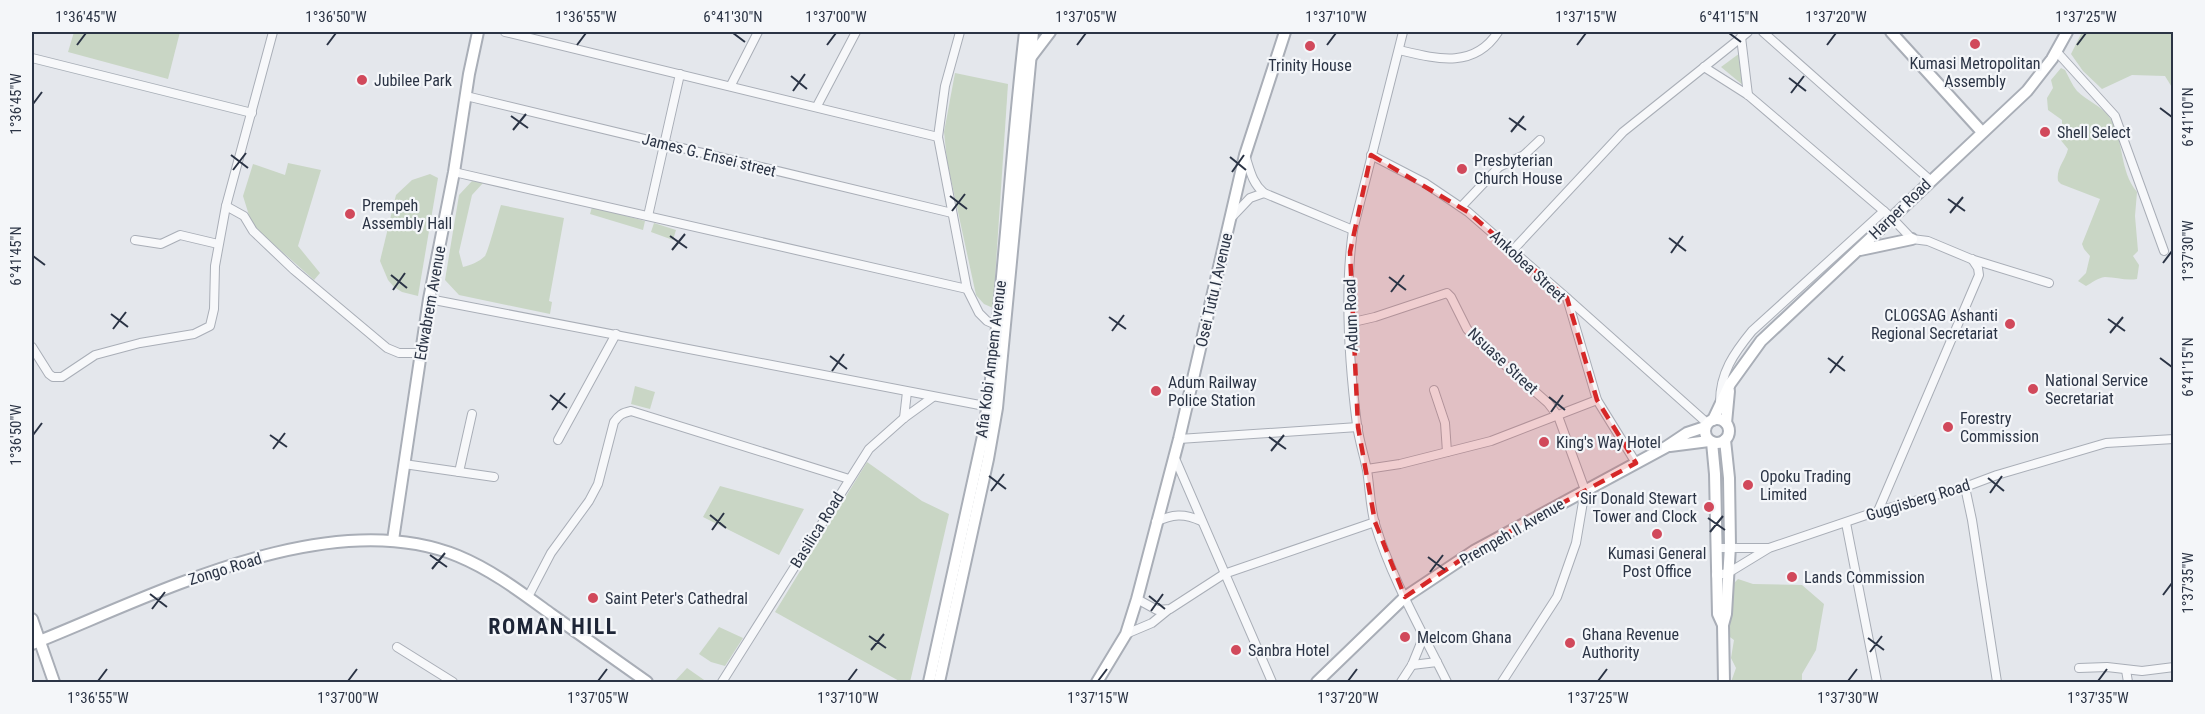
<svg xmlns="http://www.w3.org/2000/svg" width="2205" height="714" font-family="'Roboto Condensed',sans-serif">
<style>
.green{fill:#c9d6c5}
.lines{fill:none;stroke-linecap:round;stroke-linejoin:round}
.street-casing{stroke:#a9aeb7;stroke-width:10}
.secondary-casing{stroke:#a9aeb7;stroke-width:14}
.street{stroke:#f7f8fa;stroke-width:8}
.secondary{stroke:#fff;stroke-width:10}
.marked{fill:#d62828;fill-opacity:0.2;stroke:#d62828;stroke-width:4.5;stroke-dasharray:12 8;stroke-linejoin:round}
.ticks{fill:none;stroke:#2b3445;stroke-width:2}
.poi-dot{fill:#d1495b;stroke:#f4f6f9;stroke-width:2}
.labels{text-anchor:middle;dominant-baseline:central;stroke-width:4.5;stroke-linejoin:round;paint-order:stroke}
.poi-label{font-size:16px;fill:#2b3445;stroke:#f4f6f9;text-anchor:start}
.street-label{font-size:16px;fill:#2b3445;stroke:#f4f6f9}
.district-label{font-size:22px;font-weight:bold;letter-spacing:1.5px;fill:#1d2536;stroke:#f4f6f9}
.neatline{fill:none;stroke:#2b3445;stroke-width:2}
.ticks-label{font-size:15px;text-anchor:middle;fill:#2b3445}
</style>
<rect width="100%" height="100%" fill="#e4e7ec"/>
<g class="green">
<path d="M74 32H180L168 79 68 52Z"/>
<path d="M2082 32H2173V89L2165 76 2132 75 2102 89 2083 71 2071 54Z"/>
<path d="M1740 53 1744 86 1721 67Z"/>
<path d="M2061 68 2065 70C2069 77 2072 85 2077 91 2087 101 2102 106 2110 118 2125 143 2119 170 2137 192L2135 216 2138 251 2133 256 2139 265 2137 279C2126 281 2116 277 2105 277 2097 278 2092 283 2086 286L2078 281 2086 273 2090 256 2084 249 2082 244 2100 199 2061 184 2058 181C2056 168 2065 161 2068 149L2059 138 2062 130V120L2048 110 2047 98 2053 88 2051 80Z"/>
<path d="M955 73 1008 84 993 308 984 304 976 295 947 161 944 132Z"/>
<path d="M288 163 321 170 298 246 320 273 314 280 252 225 243 196 253 164 285 175Z"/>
<path d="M430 174 438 178 418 296 402 292 394 287 388 280 380 261 396 195 412 180Z"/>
<path d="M472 181 483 183 472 195 459 252 463 267C471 265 479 262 485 256 488 252 498 214 501 205L564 218 549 301 552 302 550 314 459 295 445 280 459 195Z"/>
<path d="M592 207 645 221 643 230 590 214Z"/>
<path d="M654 223 676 230 673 240 651 232Z"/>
<path d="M635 386 655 392 650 409 631 404Z"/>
<path d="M867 462 922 501 949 514 910 682H901L775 612Z"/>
<path d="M720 486 804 509 779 555 703 517Z"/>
<path d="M1738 579 1753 584 1802 585 1824 604 1816 650 1802 674V682H1731L1736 668 1731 658 1734 640 1727 635 1728 589Z"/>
<path d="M719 627 743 638 725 666 711 662 699 654Z"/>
<path d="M687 668 707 682H674Z"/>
</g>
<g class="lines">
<defs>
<g id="street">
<path d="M505 32 938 137"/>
<path d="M960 32 945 86 938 137 967 289 979 313 987 321 1001 327"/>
<path d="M1403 32 1353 230C1344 293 1349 362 1357 425 1359 440 1364 455 1367 470 1370 488 1370 507 1375 524 1392 580 1422 631 1447 682"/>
<path d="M1763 32 1930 180"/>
<path d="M1741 37 1748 95"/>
<path d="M1399 50C1437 59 1474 69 1498 32"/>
<path d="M2056 51 2115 116 2164 251"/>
<path d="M32 58 252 113"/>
<path d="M1704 67 1748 95 1892 218 1912 239 1928 241 1971 259 2049 283"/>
<path d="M731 85 758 32"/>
<path d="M466 96 952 213"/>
<path d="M817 106 856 32"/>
<path d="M1245 155C1250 170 1252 183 1264 193L1353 230"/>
<path d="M1371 155 1425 183 1468 212 1567 298 1597 400 1636 463"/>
<path d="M454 172 967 289"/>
<path d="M226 206 244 216 253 231 294 270 387 348 399 353H421"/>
<path d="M1461 207 1499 167 1524 155 1540 140"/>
<path d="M648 216 680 74"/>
<path d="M1231 218 1250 198 1264 193"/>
<path d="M135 240 161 244 180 235 218 244"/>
<path d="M1513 250 1623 132 1748 32"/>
<path d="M429 299 990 407"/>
<path d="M1568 299 1707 423"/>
<path d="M1349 323 1375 317 1447 293 1451 297 1467 329 1480 343 1548 403 1558 416 1585 490 1576 543 1557 597 1502 682"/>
<path d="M32 347 49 374 53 377H62L95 355 140 343 194 334 210 326 214 309 215 266 226 206 273 32"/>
<path d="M1434 390 1445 423 1447 452"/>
<path d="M1720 402C1720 373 1734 353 1752 331L1884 211"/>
<path d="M904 418 907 392"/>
<path d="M1179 439 1358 427"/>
<path d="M558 440 616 334"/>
<path d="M1174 456 1272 682"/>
<path d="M404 464 494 477"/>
<path d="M1367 469 1400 464 1491 441 1597 400"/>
<path d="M459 472 472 414"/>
<path d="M1965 487 1972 520 1997 682"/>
<path d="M1878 511 1979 275 1978 268 1972 259"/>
<path d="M1156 522C1172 514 1184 513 1201 521"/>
<path d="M1846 523 1877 682"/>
<path d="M1716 548H1768"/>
<path d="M1716 575 1728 573 1769 548 1878 511 1965 487 1997 475 2106 443 2174 439"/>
<path d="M528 597 551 553 589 501 598 484 614 422C619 415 622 413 631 411L849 479"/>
<path d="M1137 599 1157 610 1170 609 1224 574 1375 522"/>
<path d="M1126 634 1152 623 1168 610"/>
<path d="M397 647 453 682"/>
<path d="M1412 665 1437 662"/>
<path d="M2079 668 2107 667 2142 671 2174 667"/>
<path d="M2126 670 2128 682"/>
<path d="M722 682 869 449 904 418 933 397"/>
<path d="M1401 682 1412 665 1423 638"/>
</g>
<g id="secondary">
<path d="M1891 32 1982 132"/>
<path d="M1031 57 1050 32"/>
<path d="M1860 250 1912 239"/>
<circle cx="1717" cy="431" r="12"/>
<path d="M1713 420 1730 384 1761 341 2027 91 2052 59 2067 32"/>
<path d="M1726 423 1729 391"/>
<path d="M1712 442 1715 474 1718 614 1723 625"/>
<path d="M1670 446 1709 441"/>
<path d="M393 540 429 299 454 172 469 74 478 32"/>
<path d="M32 619 54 682"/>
<path d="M32 644C153 596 328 503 458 556 492 570 522 593 551 614 583 637 615 659 647 682"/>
<path d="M929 682 983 436C1004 302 1009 166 1025 32"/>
<path d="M939 682 988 459 997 408 1033 32"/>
<path d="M1097 682 1126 634 1137 599 1179 439 1245 155 1285 32"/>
<path d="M1317 682 1405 597 1474 551 1666 447 1687 433 1705 427"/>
<path d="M1724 682 1723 625 1726 614 1730 546 1729 478 1725 440"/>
</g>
</defs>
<use href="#street" class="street-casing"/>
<use href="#secondary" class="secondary-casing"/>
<use href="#street" class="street"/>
<use href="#secondary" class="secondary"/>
</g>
<path class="marked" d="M1371 155 1468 212 1567 298 1597 400 1636 463 1474 551 1405 597 1375 522 1358 427 1350 252Z"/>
<path class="ticks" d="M733 33 745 42M1729 33 1741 42M77 45 86 33M327 45 336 33M577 45 586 33M827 45 836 33M1077 45 1086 33M1327 45 1336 33M1577 45 1586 33M1827 45 1836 33M2077 45 2086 33M791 76 807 89M1789 78 1806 91M793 91 805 74M1791 93 1804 76M33 104 42 92M2160 108 2172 117M511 116 528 128M1509 118 1526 130M513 130 526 114M1511 132 1524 116M231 155 248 168M1230 157 1246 170M233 170 246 153M1232 172 1244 155M950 196 967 209M1948 199 1965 211M952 211 965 194M1950 213 1963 197M670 236 687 248M1669 238 1686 251M672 250 685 234M1671 253 1683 236M33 256 45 265M2163 263 2172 251M391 275 407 288M1389 277 1406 290M393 290 405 273M1391 292 1404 275M111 314 128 327M1109 317 1126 329M2108 319 2125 331M113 329 126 312M1112 331 1124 315M2110 333 2123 317M830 356 847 369M1828 358 1845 371M2160 358 2172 367M832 371 844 354M1830 373 1843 356M550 395 567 408M1549 397 1565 410M552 410 565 393M1551 412 1563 395M33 435 42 423M270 435 287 447M1269 437 1286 449M273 449 285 433M1271 451 1284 435M989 476 1006 489M1988 478 2004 491M991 491 1004 474M1990 493 2002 476M710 515 726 528M1708 518 1725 530M712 530 724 513M1710 532 1723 516M430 555 447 567M1428 557 1445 570M432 569 445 553M1430 572 1443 555M150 594 167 607M2163 595 2172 583M1149 596 1165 609M152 609 165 592M1151 611 1163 594M869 636 886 648M1868 638 1884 650M871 650 884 634M1870 652 1882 636M98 681 107 669M348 681 357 669M598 681 607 669M848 681 857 669M1098 681 1107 669M1348 681 1357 669M1598 681 1607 669M1848 681 1857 669M2098 681 2107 669"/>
<g class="poi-dot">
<circle cx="1975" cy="44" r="6"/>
<circle cx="1310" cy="46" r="6"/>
<circle cx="362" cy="80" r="6"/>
<circle cx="2045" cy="132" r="6"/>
<circle cx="1462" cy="169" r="6"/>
<circle cx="350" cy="214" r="6"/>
<circle cx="2010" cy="324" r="6"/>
<circle cx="2033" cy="389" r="6"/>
<circle cx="1156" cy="391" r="6"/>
<circle cx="1948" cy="427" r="6"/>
<circle cx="1544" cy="442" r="6"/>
<circle cx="1748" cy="485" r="6"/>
<circle cx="1709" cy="507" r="6"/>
<circle cx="1657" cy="534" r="6"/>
<circle cx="1792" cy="577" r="6"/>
<circle cx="593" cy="598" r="6"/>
<circle cx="1405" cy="637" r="6"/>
<circle cx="1570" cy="643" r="6"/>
<circle cx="1236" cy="650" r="6"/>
</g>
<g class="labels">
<g class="poi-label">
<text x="1975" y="63" text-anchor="middle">Kumasi Metropolitan<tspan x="1975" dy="18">Assembly</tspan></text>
<text x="1310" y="65" text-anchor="middle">Trinity House</text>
<text x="374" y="80">Jubilee Park</text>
<text x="2057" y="132">Shell Select</text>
<text x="1474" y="160">Presbyterian<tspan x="1474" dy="18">Church House</tspan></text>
<text x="362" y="205">Prempeh<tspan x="362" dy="18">Assembly Hall</tspan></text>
<text x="1998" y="315" text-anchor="end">CLOGSAG Ashanti<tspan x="1998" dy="18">Regional Secretariat</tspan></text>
<text x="2045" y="380">National Service<tspan x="2045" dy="18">Secretariat</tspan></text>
<text x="1168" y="382">Adum Railway<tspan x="1168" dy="18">Police Station</tspan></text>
<text x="1960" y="418">Forestry<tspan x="1960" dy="18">Commission</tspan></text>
<text x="1556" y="442">King's Way Hotel</text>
<text x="1760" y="476">Opoku Trading<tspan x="1760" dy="18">Limited</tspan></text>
<text x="1697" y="498" text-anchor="end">Sir Donald Stewart<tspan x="1697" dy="18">Tower and Clock</tspan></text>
<text x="1657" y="553" text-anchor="middle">Kumasi General<tspan x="1657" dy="18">Post Office</tspan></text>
<text x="1804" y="577">Lands Commission</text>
<text x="605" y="598">Saint Peter's Cathedral</text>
<text x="1582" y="634">Ghana Revenue<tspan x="1582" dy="18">Authority</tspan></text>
<text x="1417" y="637">Melcom Ghana</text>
<text x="1248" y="650">Sanbra Hotel</text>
</g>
<g class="street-label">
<text transform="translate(709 155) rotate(14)">James G. Ensei street</text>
<text transform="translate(1900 209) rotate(-44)">Harper Road</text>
<text transform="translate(1528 266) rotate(43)">Ankobea Street</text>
<text transform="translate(1214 290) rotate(-77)">Osei Tutu I Avenue</text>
<text transform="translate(430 303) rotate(-80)">Edwabrem Avenue</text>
<text transform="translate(1351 315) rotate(-92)">Adum Road</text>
<text transform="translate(991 359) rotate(-83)">Afia Kobi Ampem Avenue</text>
<text transform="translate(1503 361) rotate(43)">Nsuase Street</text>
<text transform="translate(1918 500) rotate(-17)">Guggisberg Road</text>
<text transform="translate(817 530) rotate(-58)">Basilica Road</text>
<text transform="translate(1512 532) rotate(-30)">Prempeh II Avenue</text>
<text transform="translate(225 569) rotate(-17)">Zongo Road</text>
</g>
<g class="district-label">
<text x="553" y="626">ROMAN HILL</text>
</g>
</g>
<rect width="2205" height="714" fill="none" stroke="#f4f6f9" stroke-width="66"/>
<rect x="33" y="33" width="2139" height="648" class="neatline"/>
<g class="ticks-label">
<text x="86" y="22">1°36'45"W</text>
<text x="336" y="22">1°36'50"W</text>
<text x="586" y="22">1°36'55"W</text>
<text x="733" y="22">6°41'30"N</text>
<text x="836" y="22">1°37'00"W</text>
<text x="1086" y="22">1°37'05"W</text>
<text x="1336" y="22">1°37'10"W</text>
<text x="1586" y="22">1°37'15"W</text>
<text x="1729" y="22">6°41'15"N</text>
<text x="1836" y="22">1°37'20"W</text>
<text x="2086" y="22">1°37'25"W</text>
<text transform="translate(16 104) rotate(-90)" y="5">1°36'45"W</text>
<text transform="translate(2188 117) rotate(-90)" y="5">6°41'10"N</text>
<text transform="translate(2188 251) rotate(-90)" y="5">1°37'30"W</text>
<text transform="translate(16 256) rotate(-90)" y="5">6°41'45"N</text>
<text transform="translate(2188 367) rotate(-90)" y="5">6°41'15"N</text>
<text transform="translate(16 435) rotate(-90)" y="5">1°36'50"W</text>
<text transform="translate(2188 583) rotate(-90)" y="5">1°37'35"W</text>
<text x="98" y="703">1°36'55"W</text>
<text x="348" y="703">1°37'00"W</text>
<text x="598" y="703">1°37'05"W</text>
<text x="848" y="703">1°37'10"W</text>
<text x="1098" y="703">1°37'15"W</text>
<text x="1348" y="703">1°37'20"W</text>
<text x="1598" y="703">1°37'25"W</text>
<text x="1848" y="703">1°37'30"W</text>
<text x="2098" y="703">1°37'35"W</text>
</g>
</svg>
